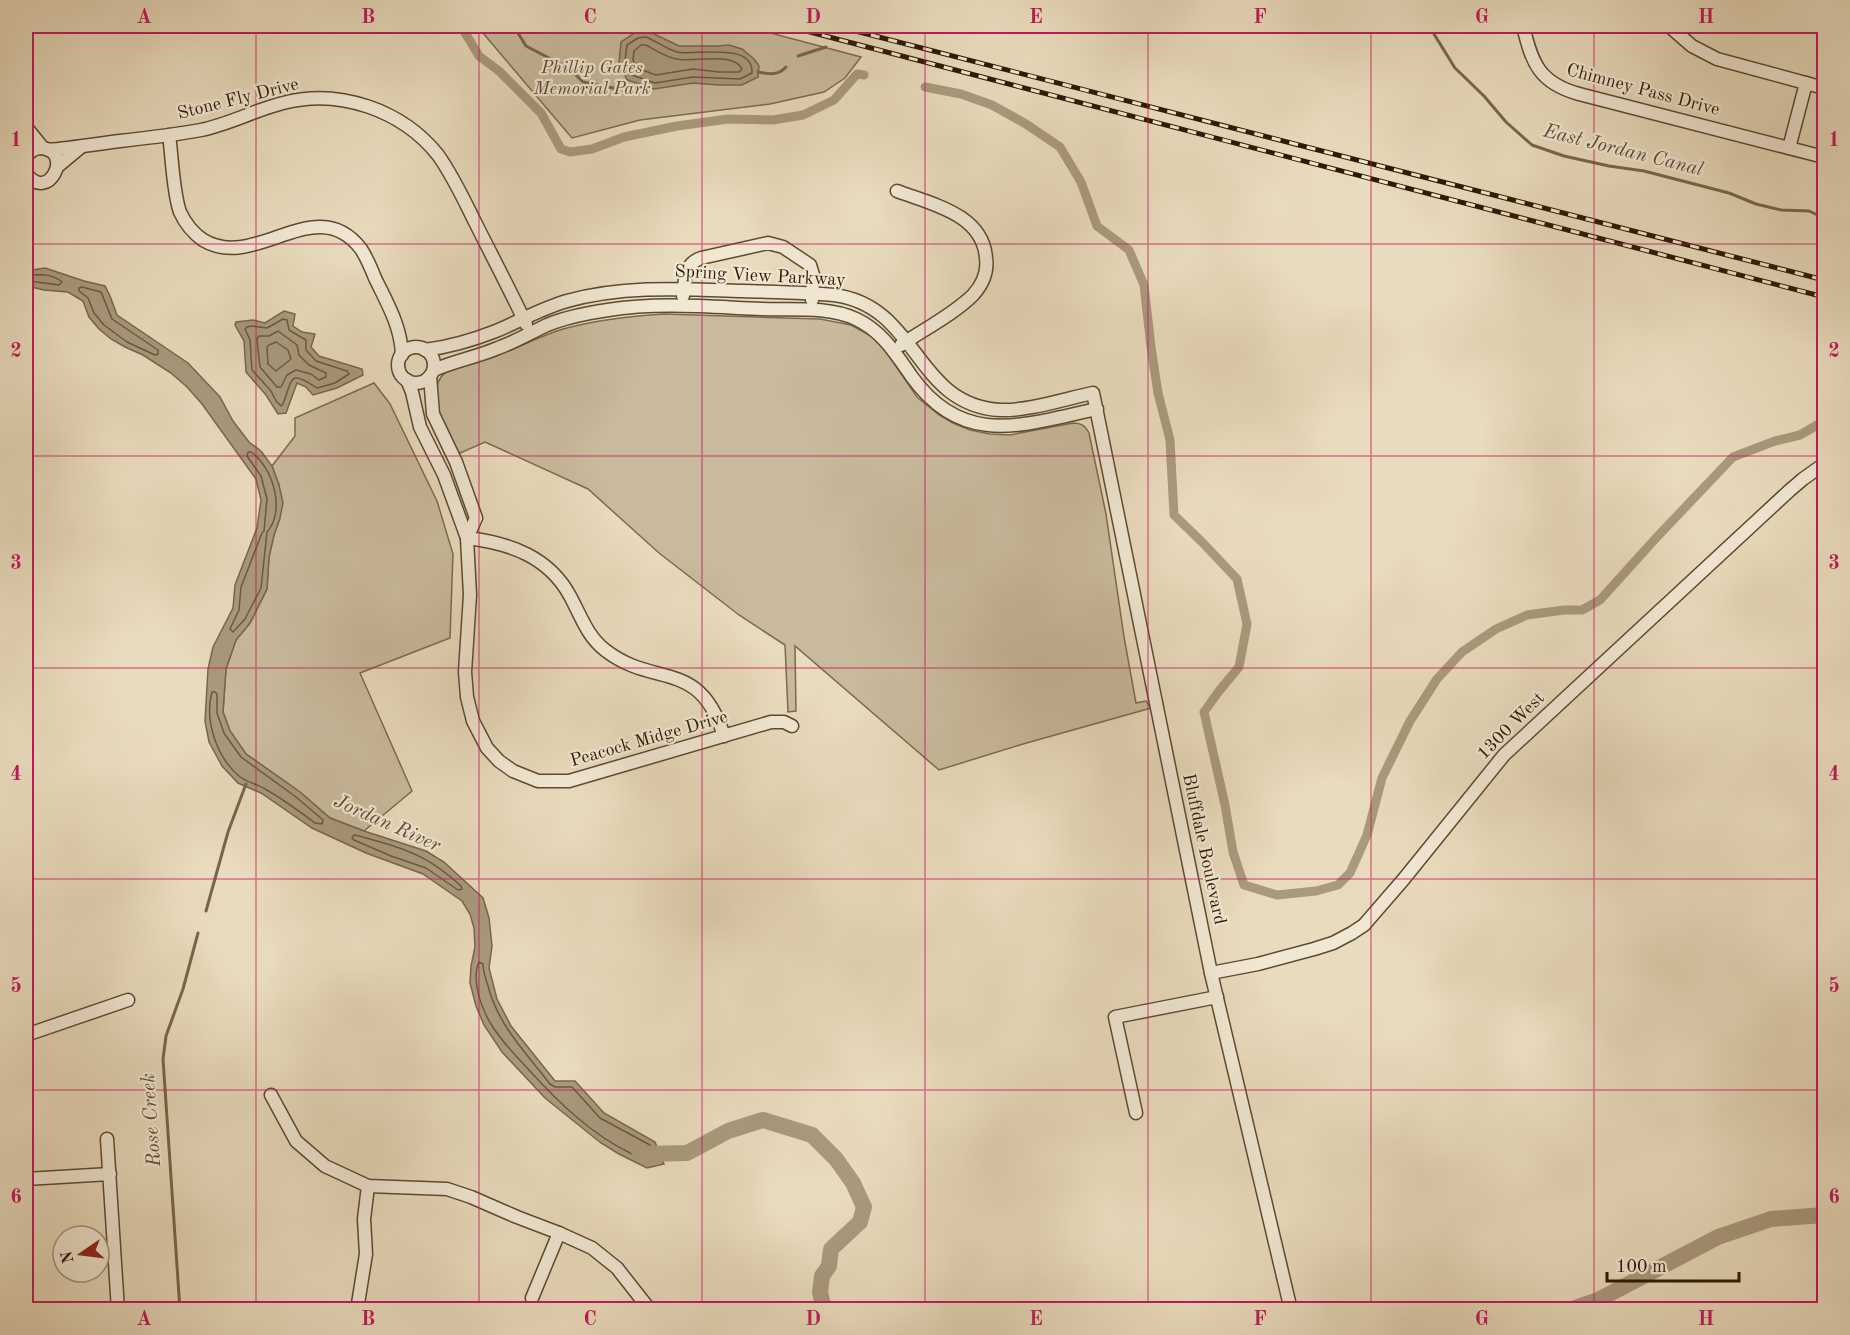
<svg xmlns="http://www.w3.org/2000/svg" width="1850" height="1335" font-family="'Old Standard TT',serif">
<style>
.green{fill:#c9ba9d;stroke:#7c6a4e;stroke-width:1.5}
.water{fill:#a9997d;stroke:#78664b;stroke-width:1.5}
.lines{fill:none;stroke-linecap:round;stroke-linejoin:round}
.shore{stroke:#6c593e;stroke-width:1.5}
.stream{stroke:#78664b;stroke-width:3}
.canal{stroke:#a9997d;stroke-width:9}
.river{stroke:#a9997d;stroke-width:16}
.minor-casing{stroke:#5d4a2f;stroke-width:15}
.minor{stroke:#f1e8d4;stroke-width:12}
.rail-casing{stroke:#2e1900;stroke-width:5}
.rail{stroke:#f1e8d4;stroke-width:3;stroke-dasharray:9;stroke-linecap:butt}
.grid{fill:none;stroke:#c2185b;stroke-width:1.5;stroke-opacity:0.55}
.labels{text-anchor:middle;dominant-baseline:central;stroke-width:4.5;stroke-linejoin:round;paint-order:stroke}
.park-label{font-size:18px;font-style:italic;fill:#5c492f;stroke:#f1e8d4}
.street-label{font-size:18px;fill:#2e1900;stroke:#f1e8d4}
.water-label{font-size:20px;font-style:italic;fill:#5f4c32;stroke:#f1e8d4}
.neatline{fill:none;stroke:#c2185b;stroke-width:2}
.grid-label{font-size:20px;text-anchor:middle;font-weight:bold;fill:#c2185b}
</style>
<rect width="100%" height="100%" fill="#e9dbbd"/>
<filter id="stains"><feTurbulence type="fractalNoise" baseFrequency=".00333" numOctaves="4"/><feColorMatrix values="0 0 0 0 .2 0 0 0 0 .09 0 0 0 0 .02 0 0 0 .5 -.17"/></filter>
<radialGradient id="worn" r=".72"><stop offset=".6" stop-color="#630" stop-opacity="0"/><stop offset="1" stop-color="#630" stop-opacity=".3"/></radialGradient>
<g class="green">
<path d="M477 26H744L861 57 845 78 824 92 770 104 640 120 572 138Z"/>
<path d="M664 314 820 319 851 325 878 340 917 397 939 415 953 423 970 430 990 434 1010 435 1073 423C1082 423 1085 426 1089 433L1106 514 1124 637 1136 703 1146 701 1151 708 1023 744 939 770 795 646 796 711 788 712 785 645 739 615 659 553 588 489 485 442 458 454C448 432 420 387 449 370 465 366 482 361 498 355 520 347 540 336 563 329 596 320 629 316 664 314Z"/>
<path d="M374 383 390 404 437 501 453 554 450 638 360 673 412 791 364 831 330 818 300 792 246 754 230 731 223 712 226 669 236 640 250 623 267 589 269 557 274 535 280 518 279 485 272 466 295 436V418Z"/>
</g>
<g class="water">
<path d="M648 31 679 46H717L729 45 742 49 754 59 759 66 758 77 742 85H719L693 83 654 89 627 80 619 63 621 42 636 32Z"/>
<path d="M45 268 84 281 105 286 110 296 117 315 188 363 220 397 233 421 249 442 261 451 272 466 279 485 283 503 280 518 274 535 269 557 267 589 250 623 236 640 226 669 223 712 230 731 246 754 300 792 330 818 364 831 426 851 444 862 483 898 489 918 492 946 489 968 497 999 511 1026 555 1081H575L604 1113 655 1142 664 1164 647 1168 619 1154 601 1143 545 1098 502 1052 484 1025 476 1006 470 983 471 966 475 947 474 928 470 914 462 901 423 874 366 853 312 828 261 793 238 783 222 766 209 742 205 721 208 669 213 647 233 608 235 585 257 528 261 500 256 479 202 404 187 387 171 373 143 355 125 347 111 339 99 329 89 317 83 301 68 292 44 290 31 287 26 290V271Z"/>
<path d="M284 311 295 314 293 326 302 332 315 334 311 347 319 356 362 369 363 375 337 388 313 395 306 387 297 383 286 413 278 414 266 395 246 372 244 341 235 325 236 322 253 320 265 323Z"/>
</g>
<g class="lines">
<g class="shore">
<path d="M646 37C656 41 666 49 677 52 694 56 754 41 752 73L740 79 693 77 655 83 632 75 625 61 627 45 638 38Z"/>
<path d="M641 45H646C655 50 665 57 676 59 694 63 733 51 742 69L739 72H719L693 69 656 75 637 68 633 60 634 51Z"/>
<path d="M26 276C38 274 51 273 62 282L59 285 29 281 26 283"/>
<path d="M82 287 101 292 112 319 158 350V354L155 355 127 342 104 325 94 313 88 298 79 291V288Z"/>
<path d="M283 319 287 320 289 330 306 340V350L316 361 347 371 349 374 335 383 317 388C289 369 293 378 283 404L281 406 276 401 271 391 252 370 250 340 245 329 247 327 252 326 267 328Z"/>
<path d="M278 331 297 345 299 355 309 365 326 373V377L319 380 311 374 296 370 287 375 281 387H277L260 367 257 339 259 336H269Z"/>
<path d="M276 342 288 350 291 359 276 371 268 364 267 347 269 345Z"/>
<path d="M248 452H251C273 467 286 511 267 532L261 588 245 619 233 632 230 629 239 610 241 587 262 533 264 531 267 499 261 476 247 456Z"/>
<path d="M212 692H215L217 694V713L224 733 241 757 296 797 323 820 322 824 315 823C299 811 283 799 265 789 257 784 247 782 240 777 217 758 204 721 212 692Z"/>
<path d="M354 835C361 836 369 839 377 841 413 851 434 861 461 886L462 889 458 890 426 868 391 856 354 840 352 838Z"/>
<path d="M479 962 483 964C483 972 486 979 488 986 498 1025 526 1053 550 1084L555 1087H572L600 1118 650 1145 655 1157 654 1160C646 1163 640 1158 632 1154 592 1135 559 1103 529 1070 515 1055 501 1041 491 1024 481 1008 471 979 479 962Z"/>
</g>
<g class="stream">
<path d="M519 26 518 33 526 46 570 69 583 82 618 89 627 80"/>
<path d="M1429 26 1455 68 1484 96 1506 122 1532 145 1564 156 1609 166 1644 171 1729 193 1756 204 1781 210 1809 211 1824 218"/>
<path d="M798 56 826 47"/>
<path d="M758 72C769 74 778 76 786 67"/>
<path d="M206 911 228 832 246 784"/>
<path d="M180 1310 163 1059 166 1036 183 989 198 933"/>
</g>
<g class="canal">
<path d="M461 26 479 56 499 71 541 113 561 149 570 152 592 149 624 137 677 126 728 119 773 120 803 115 834 100 857 74 864 75"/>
<path d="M925 87 961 94 992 105 1026 124 1060 147 1081 182 1097 226 1129 250 1144 285 1151 347 1158 393 1170 440 1174 515 1202 542 1237 579 1247 624 1239 667 1219 691 1204 712 1225 805 1233 852 1244 885 1277 895 1316 891 1338 885 1350 873 1367 835 1382 778 1410 721 1437 679 1462 652 1496 629 1527 615 1564 610H1582L1600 600 1656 538 1733 457 1775 441 1800 435 1824 421"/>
</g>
<g class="river">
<path d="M639 1151 644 1154 687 1153 728 1131 763 1120 812 1135 836 1159 853 1183 864 1207 860 1222 831 1249 829 1266 822 1276 820 1292 824 1310"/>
<path d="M1569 1310 1598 1300 1718 1237 1771 1219 1824 1215"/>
</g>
<defs>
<g id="minor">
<path d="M1523 26C1532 63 1539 83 1579 94L1824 157"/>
<path d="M1669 26 1692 46 1717 59 1824 88"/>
<path d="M26 127 43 148"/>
<path d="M169 135C172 156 173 193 180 212 185 223 193 233 203 240 256 272 316 190 361 249 367 258 371 268 375 278 387 303 401 326 402 355"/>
<path d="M1789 148 1806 83"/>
<path d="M48 150C72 148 96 144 120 141 147 138 174 135 201 130 230 124 255 110 283 103 339 88 402 110 438 155 453 176 464 200 475 222 492 256 510 290 526 324"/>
<path d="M26 158C29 152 34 148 41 148 75 150 48 205 26 173"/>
<path d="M57 167 81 147"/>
<path d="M897 191C931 204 983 214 986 258 988 272 982 285 973 295 954 314 923 330 901 345"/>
<path d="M683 296C685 280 684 264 701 258L768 243 783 247 810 265 813 275 812 300"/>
<circle cx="416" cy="365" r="18"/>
<path d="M425 350C449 347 473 340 496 331 520 321 542 308 567 301 624 285 684 289 743 291 773 292 804 292 834 295 919 306 914 405 1000 410 1029 411 1064 399 1093 393L1211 973 1291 1310"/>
<path d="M434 370C454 361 477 357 498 348 515 342 530 333 547 325 566 317 588 313 608 310 659 302 711 307 762 309 792 310 828 306 856 319 882 331 896 354 912 377 964 449 1025 424 1097 409"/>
<path d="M430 376 433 414 456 462 476 518 467 538"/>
<path d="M407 380 412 392 420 427 444 475 467 538 470 595 465 672 467 697 473 721 487 748 499 761 513 771 538 781H569L771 722H784L792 726"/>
<path d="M467 538C510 543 549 557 570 596 581 616 587 636 605 650 655 689 699 657 724 736"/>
<path d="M1211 973 1258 964 1314 949 1333 943 1352 933 1364 925 1403 880 1504 755 1789 491 1803 479 1824 464"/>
<path d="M26 1035 128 1000"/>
<path d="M271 1095 296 1141 325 1166 368 1186 447 1189 471 1197 517 1217 559 1233 592 1248 617 1268 650 1310"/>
<path d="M1136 1113 1115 1017 1217 997"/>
<path d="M107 1139 118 1310"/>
<path d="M26 1179 110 1174"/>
<path d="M532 1298 559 1233"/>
<path d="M357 1310 366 1254 364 1219 368 1186"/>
</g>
</defs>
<use href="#minor" class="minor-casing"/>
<use href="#minor" class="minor"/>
<defs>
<g id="rail">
<path d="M787 26 1824 297"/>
<path d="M836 26 1824 280"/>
</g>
</defs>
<use href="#rail" class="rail-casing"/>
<use href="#rail" class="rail"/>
</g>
<path class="grid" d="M256 26V1310M479 26V1310M702 26V1310M925 26V1310M1148 26V1310M1371 26V1310M1594 26V1310M26 244H1824M26 456H1824M26 668H1824M26 879H1824M26 1090H1824"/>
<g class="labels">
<g class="park-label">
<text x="592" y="68">Phillip Gates<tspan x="592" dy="21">Memorial Park</tspan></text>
</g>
<g class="street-label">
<text transform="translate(1643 90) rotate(15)">Chimney Pass Drive</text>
<text transform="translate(238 99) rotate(-14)">Stone Fly Drive</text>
<text transform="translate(760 276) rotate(3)">Spring View Parkway</text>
<text transform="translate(1511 726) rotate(-45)">1300 West</text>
<text transform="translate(649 739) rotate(-16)">Peacock Midge Drive</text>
<text transform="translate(1204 849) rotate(78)">Bluffdale Boulevard</text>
</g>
<g class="water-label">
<text transform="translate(1623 151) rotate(14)">East Jordan Canal</text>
<text transform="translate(387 824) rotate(24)">Jordan River</text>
<text transform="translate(152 1120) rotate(-94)">Rose Creek</text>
</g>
</g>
<rect width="1850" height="1335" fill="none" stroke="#e9dbbd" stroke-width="66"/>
<g transform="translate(81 1254) rotate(256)"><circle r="28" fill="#f1e8d4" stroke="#a3957f" stroke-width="1.5"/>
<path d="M0-4.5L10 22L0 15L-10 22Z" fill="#8f2418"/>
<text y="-9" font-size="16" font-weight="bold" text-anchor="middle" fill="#2e1900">N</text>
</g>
<path d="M1607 1272v9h132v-9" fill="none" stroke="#2e1900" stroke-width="3"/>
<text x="1616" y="1272" font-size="18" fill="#2e1900" stroke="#f1e8d4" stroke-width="4.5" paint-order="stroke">100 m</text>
<rect x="33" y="33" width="1784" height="1269" class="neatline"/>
<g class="grid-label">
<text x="144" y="23">A</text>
<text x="368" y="23">B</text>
<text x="590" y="23">C</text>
<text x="813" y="23">D</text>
<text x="1036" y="23">E</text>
<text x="1260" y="23">F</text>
<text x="1482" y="23">G</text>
<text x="1706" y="23">H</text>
<text x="16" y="146">1</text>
<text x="1834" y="146">1</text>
<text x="16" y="357">2</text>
<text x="1834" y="357">2</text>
<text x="16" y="569">3</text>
<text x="1834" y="569">3</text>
<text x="16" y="780">4</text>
<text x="1834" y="780">4</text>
<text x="16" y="992">5</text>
<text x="1834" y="992">5</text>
<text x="16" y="1203">6</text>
<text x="1834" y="1203">6</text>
<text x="144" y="1325">A</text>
<text x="368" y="1325">B</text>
<text x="590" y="1325">C</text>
<text x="813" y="1325">D</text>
<text x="1036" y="1325">E</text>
<text x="1260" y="1325">F</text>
<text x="1482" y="1325">G</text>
<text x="1706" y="1325">H</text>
</g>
<rect width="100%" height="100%" filter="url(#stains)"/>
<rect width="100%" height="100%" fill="url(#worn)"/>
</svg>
